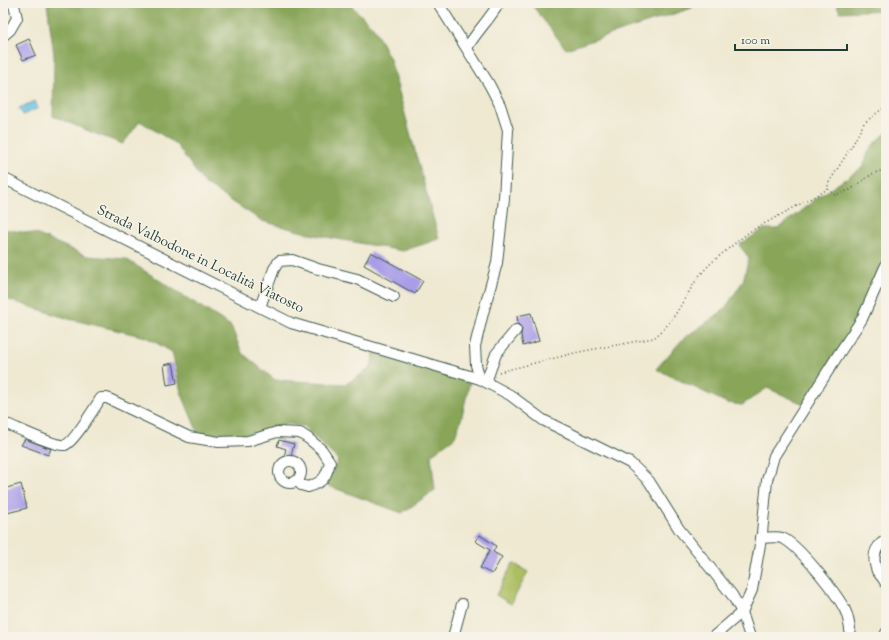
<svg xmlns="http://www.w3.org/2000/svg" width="889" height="640" font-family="'Sorts Mill Goudy',serif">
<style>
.green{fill:#abbe62;stroke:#657e4b}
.forest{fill:#88a558;stroke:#547146}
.water{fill:#66c0e4;stroke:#427e8c}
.building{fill:#aa9de8}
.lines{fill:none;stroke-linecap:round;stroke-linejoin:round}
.minor-casing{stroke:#3e574c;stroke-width:12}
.path{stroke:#3e574c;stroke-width:1.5;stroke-dasharray:1 3;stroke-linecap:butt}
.minor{stroke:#fff;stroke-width:10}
.labels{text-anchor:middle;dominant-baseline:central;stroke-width:3;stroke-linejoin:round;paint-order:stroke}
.street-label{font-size:14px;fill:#1f3d34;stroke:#f7f3e8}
</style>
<rect width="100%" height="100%" fill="#f7f3e8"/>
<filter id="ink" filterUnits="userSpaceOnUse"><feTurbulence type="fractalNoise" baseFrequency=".025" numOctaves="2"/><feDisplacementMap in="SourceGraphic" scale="8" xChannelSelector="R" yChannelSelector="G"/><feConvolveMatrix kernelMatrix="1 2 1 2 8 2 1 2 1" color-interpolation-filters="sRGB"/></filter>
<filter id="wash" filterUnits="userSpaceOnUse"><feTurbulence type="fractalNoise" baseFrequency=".012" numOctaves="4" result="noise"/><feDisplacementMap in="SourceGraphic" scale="16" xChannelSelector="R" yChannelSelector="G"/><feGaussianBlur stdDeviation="0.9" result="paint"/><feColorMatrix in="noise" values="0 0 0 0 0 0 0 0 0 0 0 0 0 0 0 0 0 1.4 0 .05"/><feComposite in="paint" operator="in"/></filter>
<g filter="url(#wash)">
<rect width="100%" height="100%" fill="#efe9d2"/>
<path class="green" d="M513 563 528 572 511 604 496 595Z"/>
<g class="forest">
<path d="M47 3H349L374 28 390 59 439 239 403 251 310 234 262 221 204 183 176 144 140 121 123 144 91 132 53 116 54 55Z"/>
<path d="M533 3H690L692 8 566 49 532 5Z"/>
<path d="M836 3H886V10L840 12Z"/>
<path d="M886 133V265L874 293 806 405 767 388 742 405 727 403 656 369 683 339 724 310 743 281 749 258 739 245 764 229H777L820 196 863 167 870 148Z"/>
<path d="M3 229 36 234 87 256 126 259 231 326 242 353 275 380 346 384 371 368 374 352 470 381 461 420 455 437 431 455 435 490 402 513 326 485 338 460 303 426 287 424 265 432 237 435H218L198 433 181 392 172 352 146 337 69 319 3 298Z"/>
</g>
<path class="water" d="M35 101 38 108 23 115 19 108Z"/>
<g id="blocks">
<g class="building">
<path d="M29 39 36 55 23 60 16 45Z"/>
<path d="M371 252 423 281 415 294 364 265Z"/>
<path d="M531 313 539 341 523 346 521 335 522 328 518 324 517 316Z"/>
<path d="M173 363 177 383 167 385 164 365Z"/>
<path d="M25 439 51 449 48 455 21 445Z"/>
<path d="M279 440 294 444 290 461 283 459 286 449 277 446Z"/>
<path d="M21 484 27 508 3 514V489Z"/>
<path d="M480 535 496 546 493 552 502 557 492 574 480 568 490 550 475 541Z"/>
</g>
</g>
</g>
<g filter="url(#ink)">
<use href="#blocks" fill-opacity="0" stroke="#3e574c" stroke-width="1"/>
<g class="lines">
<defs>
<g id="minor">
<path d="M438 3 489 84 500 105 508 130 504 198 497 263 483 313 475 346 476 365 480 379"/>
<path d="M3 36 10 30 17 18 14 5 12 3"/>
<path d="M467 48C476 32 490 19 499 3"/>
<path d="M3 178 291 323 480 379 510 395 543 420 630 463 649 481 679 529 732 595 742 612 750 637"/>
<path d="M260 307 274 269 279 261 292 260 318 269 357 279 394 297"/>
<path d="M486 382 496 354 516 330"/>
<path d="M3 424 9 425C19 429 56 447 65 445 73 443 95 407 101 398H107L189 437 219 442 248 441 277 432 300 433 309 439 322 450 330 462C326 478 323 482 308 487L301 485 298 481"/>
<circle cx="290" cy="472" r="11"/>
<path d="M761 538C768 538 776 536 782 538 798 544 837 594 845 610 849 618 850 628 851 637"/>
<path d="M886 540C874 547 872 558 877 571 880 575 884 579 886 584"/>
<path d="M453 637 462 604"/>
<path d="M713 637 742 612 752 590 762 533 767 480 774 456 838 355 862 319 886 265"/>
<path d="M885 637 886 633"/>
</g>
</defs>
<use href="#minor" class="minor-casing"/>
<g class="path">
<path d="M886 106 864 123 853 144 828 184V189L835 195 850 190 872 174 886 169"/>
<path d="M499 372 579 352 654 338 664 329 675 315 698 277 712 262 749 232 828 189"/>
</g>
<use href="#minor" class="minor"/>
</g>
</g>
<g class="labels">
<g class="street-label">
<text transform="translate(200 260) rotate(26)">Strada Valbodone in Località Viatosto</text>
</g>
</g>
<rect width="889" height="640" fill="none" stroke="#f7f3e8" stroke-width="16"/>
<path d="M735 44v6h112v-6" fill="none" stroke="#1f3d34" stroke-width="2"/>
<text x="741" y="44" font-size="12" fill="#1f3d34" stroke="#f7f3e8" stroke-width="3" paint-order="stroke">100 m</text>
</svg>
